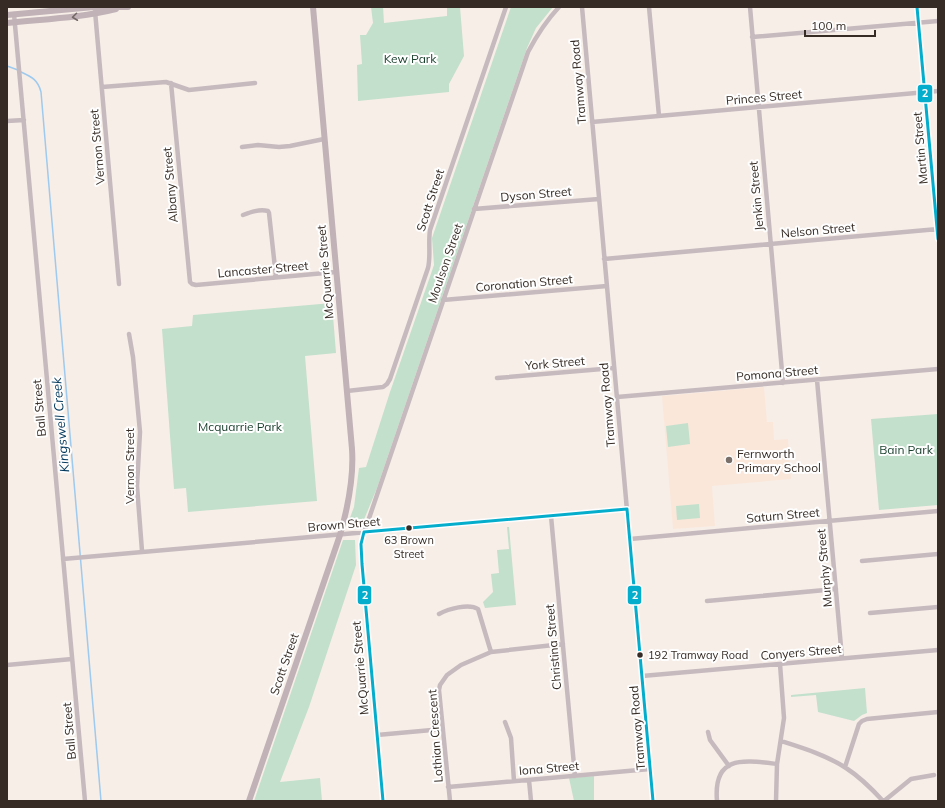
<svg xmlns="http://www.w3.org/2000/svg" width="945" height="808" viewBox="0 0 945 808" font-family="Mulish,sans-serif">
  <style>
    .built { fill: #fae7da }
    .green { fill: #c3e0cc }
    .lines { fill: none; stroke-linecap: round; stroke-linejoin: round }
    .stream { stroke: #9ecaee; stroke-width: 1.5 }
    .minor { stroke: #c7babe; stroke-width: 4.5 }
    .major { stroke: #c0b2b6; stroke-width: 6 }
    .bus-1-casing { stroke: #fefefe; stroke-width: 6 }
    .bus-1 { stroke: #05adcc; stroke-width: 3 }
    .oneway { stroke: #746866 }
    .poi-dot { fill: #7a7069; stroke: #fefefe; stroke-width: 1.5 }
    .bus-dot { fill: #362c25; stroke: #fefefe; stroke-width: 1.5 }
    .labels { text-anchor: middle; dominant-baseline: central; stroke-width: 4; stroke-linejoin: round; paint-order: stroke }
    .bus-label { font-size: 11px; fill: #362c25; stroke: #fefefe }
    .park-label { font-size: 12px; fill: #163c2a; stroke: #fefefe }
    .street-label { font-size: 12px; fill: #362c25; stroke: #fefefe }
    .poi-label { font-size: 12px; fill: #362c25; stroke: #fefefe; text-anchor: start }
    .water-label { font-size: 13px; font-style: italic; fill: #00365a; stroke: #fefefe }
    .line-badge { stroke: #fefefe; stroke-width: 1.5 }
    .badge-label { font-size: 11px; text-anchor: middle; font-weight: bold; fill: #fff }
  </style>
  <rect width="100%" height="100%" fill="#f7eee8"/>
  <path class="built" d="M764,387L767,422H773L774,440L788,439L791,479L712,486L715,526L673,529L662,396Z"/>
  <path class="green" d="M371,7H383L384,23L447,16V7H460L464,56L449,84V92L358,101L357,65L362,64L360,35H366L373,23Z
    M511,7H553L536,28L527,48L377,488L363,522L348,523L354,507L359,468L366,467L390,392L434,265L432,238Z
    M332,303L336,353L305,356L317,501L188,512L186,488L174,489L162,329L192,326L193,315Z
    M938,414V505L879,510L871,419Z
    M688,423L690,444L668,447L666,426Z
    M699,504L700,518L677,520L676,506Z
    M507,527H509L516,605L485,608L483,602L493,592L491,574L499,573L497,550L509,549Z
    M343,540H355L356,565L309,707L280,782L320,778L322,801H254Z
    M865,688L867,713L862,715L854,721L818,712L816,695L791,697V695Z
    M594,776V801H574L569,778Z"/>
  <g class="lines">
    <path class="stream" d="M7,66L18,70
      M21,72C32,77 38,80 41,92L101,801"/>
    <path class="minor" d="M582,7L653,801
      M649,7L659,116
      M750,7L783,383
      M917,7L938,239
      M95,11L119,284
      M14,14L85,801
      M752,37L938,21
      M171,83L190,282L192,284L196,285L336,272
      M102,87L166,82L189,90L255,83
      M7,121L24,120
      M592,122L938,91
      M242,147L258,145L279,147L290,146L324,139
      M474,209L599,199
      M243,215C251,212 259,209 268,211L269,213L276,277
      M604,259L938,229
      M443,300L607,286
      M129,334L133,357L140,432L137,486L142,551
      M497,378L614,368
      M817,380L842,658
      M347,391L383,387L387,384L390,379L428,268C431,256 428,243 430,230L506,7
      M617,397L938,369
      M551,516L575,776
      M630,539L938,511
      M63,559L627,509
      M862,561L938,554
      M707,601L836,589
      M870,613L938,607
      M439,614C448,609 469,603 478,609L491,652
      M7,665L72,659
      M642,676L938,650
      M505,722L511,738L514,781
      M708,732L710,740L729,766
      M377,735L443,729
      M781,741C803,748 826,755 846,768C860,777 872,789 883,801
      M845,767L859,724L862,721L867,719L938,712
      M529,780L531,801
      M448,787L650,769
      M383,801L362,564L361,544L363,536L528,52C537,35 546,21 559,7
      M450,801L439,690L440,685L447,675L461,665L491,652L563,644
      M717,801C713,755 743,760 777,764
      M776,801L777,764L784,718L780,664
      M884,801L911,779L934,775"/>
    <path class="major" d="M7,15L94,7H128
      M7,23C44,19 80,18 116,9
      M249,801L340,535C348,507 354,478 352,449L313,7"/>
    <defs>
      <path id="bus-1" d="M917,7L938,239
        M383,801L362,564L361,544L364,532L627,509L653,801"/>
    </defs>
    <use href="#bus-1" class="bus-1-casing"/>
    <use href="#bus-1" class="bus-1"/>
  </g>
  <defs><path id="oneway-chevron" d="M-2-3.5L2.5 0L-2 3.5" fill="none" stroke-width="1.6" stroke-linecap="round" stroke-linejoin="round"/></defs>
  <use class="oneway" href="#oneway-chevron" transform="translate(75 17) rotate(173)"/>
  <circle class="poi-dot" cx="729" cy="460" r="4"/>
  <g class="bus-dot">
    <circle cx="409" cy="528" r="3.5"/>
    <circle cx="640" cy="655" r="3.5"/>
  </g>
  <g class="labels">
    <g class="bus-label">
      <text x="409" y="540">63 Brown<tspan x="409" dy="14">Street</tspan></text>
      <text x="648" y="655" text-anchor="start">192 Tramway Road</text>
    </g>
    <g class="park-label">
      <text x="410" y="58">Kew Park</text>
      <text x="240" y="426">Mcquarrie Park</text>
      <text x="906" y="449">Bain Park</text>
    </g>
    <g class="street-label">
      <text transform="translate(578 82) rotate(-95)">Tramway Road</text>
      <text transform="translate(764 97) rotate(-5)">Princes Street</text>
      <text transform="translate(97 147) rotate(-95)">Vernon Street</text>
      <text transform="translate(920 148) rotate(-95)">Martin Street</text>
      <text transform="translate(170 185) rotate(-95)">Albany Street</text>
      <text transform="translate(536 194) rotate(-5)">Dyson Street</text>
      <text transform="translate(756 196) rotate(-95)">Jenkin Street</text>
      <text transform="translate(430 200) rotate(-72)">Scott Street</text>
      <text transform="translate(818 230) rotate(-5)">Nelson Street</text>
      <text transform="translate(445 263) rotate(-71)">Moulson Street</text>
      <text transform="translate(263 269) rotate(-5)">Lancaster Street</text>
      <text transform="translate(325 272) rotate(-95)">McQuarrie Street</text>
      <text transform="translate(524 283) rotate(-5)">Coronation Street</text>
      <text transform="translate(555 363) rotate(-5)">York Street</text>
      <text transform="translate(777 373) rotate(-5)">Pomona Street</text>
      <text transform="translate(607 405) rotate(-95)">Tramway Road</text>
      <text transform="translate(39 408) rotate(-95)">Ball Street</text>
      <text transform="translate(129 466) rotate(-90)">Vernon Street</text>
      <text transform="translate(783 515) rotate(-5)">Saturn Street</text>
      <text transform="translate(344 524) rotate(-5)">Brown Street</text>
      <text transform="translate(824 568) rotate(-95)">Murphy Street</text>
      <text transform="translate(553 647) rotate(-95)">Christina Street</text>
      <text transform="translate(801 652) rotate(-5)">Conyers Street</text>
      <text transform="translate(284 664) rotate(-71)">Scott Street</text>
      <text transform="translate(360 668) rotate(-95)">McQuarrie Street</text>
      <text transform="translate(637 728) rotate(-95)">Tramway Road</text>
      <text transform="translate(69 731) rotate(-95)">Ball Street</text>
      <text transform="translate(435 736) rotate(-94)">Lothian Crescent</text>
      <text transform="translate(549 768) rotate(-5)">Iona Street</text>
    </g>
    <g class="poi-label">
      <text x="737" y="453">Fernworth<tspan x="737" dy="14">Primary School</tspan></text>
    </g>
    <g class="water-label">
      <text transform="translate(60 425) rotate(-95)">Kingswell Creek</text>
    </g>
  </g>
  <g class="line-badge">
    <rect x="917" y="84" width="16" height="19" rx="4" fill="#05adcc"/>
    <rect x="357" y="585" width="15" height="20" rx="4" fill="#05adcc"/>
    <rect x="627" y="585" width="15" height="20" rx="4" fill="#05adcc"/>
  </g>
  <g class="badge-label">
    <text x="925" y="97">2</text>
    <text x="365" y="599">2</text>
    <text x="635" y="599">2</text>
  </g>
  <rect width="945" height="808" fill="none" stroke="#362c25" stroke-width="16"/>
  <path d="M805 30v6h70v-6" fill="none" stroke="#362c25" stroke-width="2"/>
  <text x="811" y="30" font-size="12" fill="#362c25" stroke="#fefefe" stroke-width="3" paint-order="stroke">100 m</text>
</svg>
